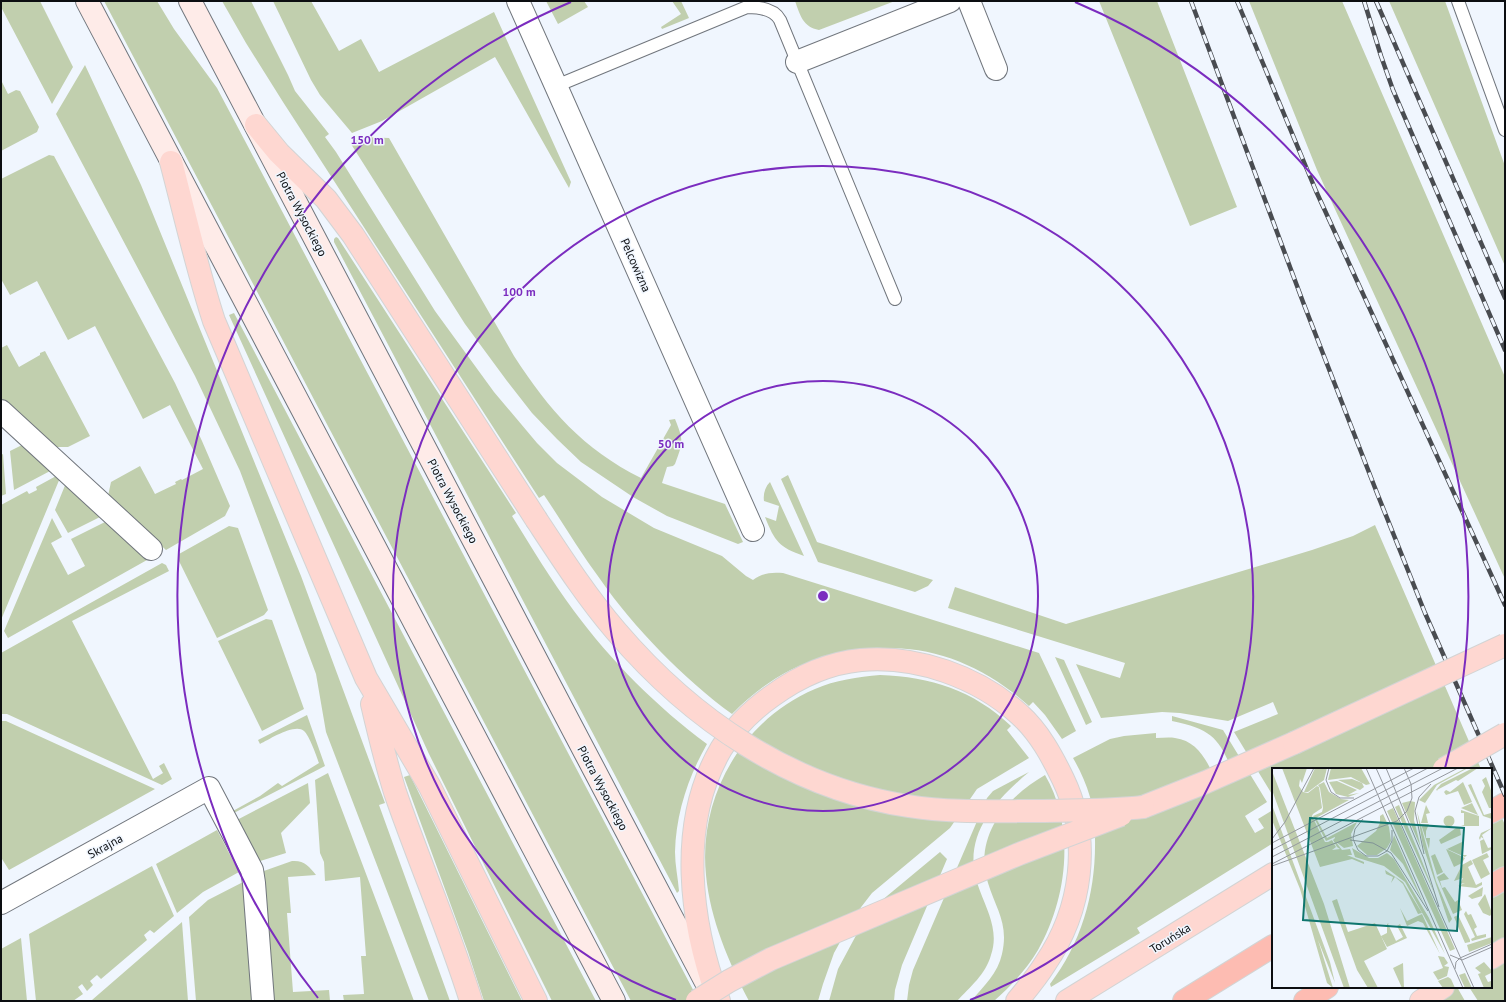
<svg xmlns="http://www.w3.org/2000/svg" width="1506" height="1002" viewBox="0 0 1506 1002" font-family="'PT Sans',sans-serif">
  <style>
    .green { fill: #c1cfae }
    .lines { fill: none; stroke-linecap: round; stroke-linejoin: round }
    .lane-casing { stroke: #71767d; stroke-width: 14 }
    .street-casing { stroke: #71767d; stroke-width: 24 }
    .secondary-casing { stroke: #71767d; stroke-width: 24 }
    .primary-casing { stroke: #d3d4d4; stroke-width: 24 }
    .highway-casing { stroke: #d3d4d4; stroke-width: 24 }
    .lane { stroke: #fff; stroke-width: 12 }
    .street { stroke: #fff; stroke-width: 22 }
    .secondary { stroke: #feebe8; stroke-width: 22 }
    .primary { stroke: #fed7d1; stroke-width: 22 }
    .highway { stroke: #fdbcb2; stroke-width: 22 }
    .rail-casing { stroke: #494c51; stroke-width: 4.5 }
    .rail { stroke: #f0f6fe; stroke-width: 3; stroke-dasharray: 9; stroke-linecap: butt }
    .primary-bridge-casing { stroke: #d3d4d4; stroke-width: 24; stroke-linecap: butt }
    .primary-bridge { stroke: #fed7d1; stroke-width: 22 }
    .ring { fill: none; stroke: #7b2cbf; stroke-width: 2 }
    .labels { text-anchor: middle; dominant-baseline: central; stroke-width: 3; stroke-linejoin: round; paint-order: stroke }
    .street-label { font-size: 12px; fill: #0c0e11; stroke: #f0f6fe }
    .inset-road { fill: none; stroke: #95999f; stroke-width: 1 }
    .view { fill: #0f766e; fill-opacity: 0.15; stroke: #0f766e; stroke-width: 2 }
    .inset-edge { fill: none; stroke: #0c0e11; stroke-width: 2 }
    .centre { fill: #7b2cbf; stroke: #f0f6fe; stroke-width: 2 }
    .ring-label { font-size: 12px; text-anchor: middle; font-weight: bold; fill: #7b2cbf; stroke: #f0f6fe; stroke-width: 3; stroke-linejoin: round; paint-order: stroke }
  </style>
  <rect width="100%" height="100%" fill="#f0f6fe"/>
  <path class="green" d="M1,1H40L73,67L52,104L1,7Z
    M104,1H157L174,29L217,88L699,1001H631Z
    M222,1H251L288,75L295,91L329,134L325,137L336,152L435,311L494,392L537,443L557,463L602,497L654,528L722,556L746,576L753,580C763,573 771,572 783,573L1039,653L1076,731L1062,739L1045,715L1033,702L1029,706C988,669 934,644 879,649C870,649 861,651 852,653C842,654 831,655 822,658C787,667 757,689 732,714C685,680 633,627 600,579C580,552 563,523 544,495L539,498L283,102L246,43Z
    M273,1H311L339,51L361,39L379,72L494,12L571,182L569,188L495,57L382,121L352,133L320,95L311,80Z
    M546,1H584L588,7L558,24Z
    M672,1H681L689,18L662,29L661,27L681,14Z
    M795,1H895L819,30C803,27 800,15 795,1Z
    M1099,1H1157L1237,207L1190,226Z
    M1249,1H1342L1505,377V579L1317,170Z
    M1389,1H1445L1505,166V266Z
    M85,65L141,185L301,576L385,803L379,805L450,1001H429L326,732L316,674L240,471L195,376L56,114Z
    M1,80L8,94L16,90L20,91L39,127L37,132L1,151Z
    M362,137L389,138L514,356C549,410 583,449 641,478L671,425L669,420L675,419C684,441 683,442 675,464L673,466L667,467L662,483L725,504L743,542L738,544L667,516L633,497L581,462L557,439L532,413L507,381L465,324L351,144Z
    M49,155L54,156L175,383L202,441L230,506L225,516L166,550L108,496L111,482L140,466L155,494L176,484L175,482L181,479L182,480L203,469L170,405L143,419L95,326L68,340L37,281L10,295L1,279V179Z
    M336,237L338,238L516,513L512,516C532,548 551,580 574,611C611,661 657,707 707,744C688,777 676,814 675,852C675,865 678,878 679,891L677,893L334,242V239Z
    M234,313L596,1001H552L429,754L229,315Z
    M7,345L19,367L40,355V353L45,351L90,436L68,447H54L1,398V348Z
    M24,444L52,470L14,490L10,451Z
    M3,454L6,494L1,496V455Z
    M58,475L60,478L1,620V505L27,491L29,494L37,490L36,487Z
    M788,475L817,542L933,580L928,586L915,592L818,562L781,479Z
    M770,482L804,556C779,547 775,542 765,517L776,521L779,506L764,501C763,494 765,487 770,482Z
    M66,483L102,516L68,533L55,510Z
    M52,518L62,537L51,543L68,575L85,566L71,539L107,521L145,556L147,560L8,638L4,631Z
    M1375,525L1481,769H1273V796L1234,732L1278,714L1273,702L1228,721L1180,713L1162,712L1101,718L1076,664L1120,678L1125,663L948,608L955,587L1066,624L1312,550L1353,536Z
    M229,526L238,528L268,610L264,615L217,638L178,559L179,554Z
    M162,563L166,565L169,571L72,621L153,779L163,773L159,766L164,763L172,779L162,785L7,714H1V653Z
    M266,619L272,620L304,709L262,731L218,641Z
    M1055,657L1064,660L1092,722L1086,725Z
    M880,675C931,677 973,690 1011,726L1007,730L1029,758L977,789L950,828L872,893L855,915L834,953L823,984L818,1001H749C729,963 710,919 706,875C698,797 742,720 815,689C835,680 858,677 880,675Z
    M307,715L325,766L232,814L231,812L260,796L278,783L282,786L319,763C317,757 309,735 304,731C295,723 270,739 260,744L258,740Z
    M1172,716L1223,730L1267,802L1245,816L1255,833L1264,828L1258,819L1273,810V843L1137,928L1140,933L1051,987L1050,984C1082,942 1096,892 1095,839C1094,825 1094,811 1090,797C1086,783 1080,770 1073,758L1110,739L1124,736L1156,733V738C1162,738 1169,737 1175,738C1200,741 1209,766 1219,786L1236,779C1220,741 1216,730 1172,721Z
    M1,721H6L155,789L9,870L2,859L1,820L2,819L1,802Z
    M1029,772C992,803 959,840 980,891C988,912 999,932 991,955C986,974 970,987 957,1001H907L909,985L913,970L987,798L993,791Z
    M328,773L414,1001H344L343,995L364,994L361,956H366L360,877L325,881L324,862L320,853L315,780Z
    M410,775L522,1001H484L468,952L404,777Z
    M1045,775C1076,828 1067,899 1038,950C1026,970 1011,986 994,1001H971C984,986 998,973 1002,954C1009,924 996,909 988,883C973,836 1007,797 1045,775Z
    M308,783L310,803L281,833L286,853L257,862L235,821Z
    M1491,793L1505,825V1001H1478L1469,987H1491Z
    M217,830L239,872L203,892L177,913L156,864Z
    M940,852L947,859L902,965L895,990L894,1001H829L838,969L860,928L881,901Z
    M292,861C304,860 309,866 316,875L288,877L291,913H287L293,992L329,990L330,1001H271L261,872Z
    M152,866L174,916L154,933L150,930L144,935L147,940L101,979L97,975L90,981L93,985L87,991L82,984L78,987L83,994L73,1001H36L29,934Z
    M247,880L255,1001H196L189,917L208,900Z
    M182,922L188,1001H92V1000Z
    M21,938L27,1001H1V949Z
    M1436,987H1457L1465,1001H1445Z"/>
  <g class="lines">
    <defs>
      <path id="lane" d="M1458,1L1505,130
        M556,86L747,7C759,7 774,9 780,20L895,299"/>
      <path id="street" d="M518,1L556,86L753,530
        M969,1L996,69
        M797,62L950,1
        M1,411L151,549
        M1,903L209,788L252,870L254,883L263,1001"/>
      <path id="secondary" d="M87,1L614,1001
        M190,1L640,857L709,988"/>
      <path id="primary" d="M256,125L279,153L326,199L353,235L536,519
        M171,162C185,215 197,269 214,321L366,678L430,787L536,1001
        M372,704C379,734 386,763 395,792C419,862 449,930 471,1001
        M1143,807L1206,782L1294,743
        M1491,958L1505,949
        M719,1001C690,923 677,824 721,749C734,728 752,710 772,696C798,677 829,663 861,660C917,655 978,677 1019,714C1039,732 1052,756 1063,779C1092,839 1082,910 1045,964C1037,977 1027,989 1017,1001
        M1067,1001L1273,874
        M1421,1001L1443,987"/>
      <path id="highway" d="M1491,812L1505,804
        M1491,886L1505,878
        M1184,1001L1273,946
        M1305,1001L1327,987"/>
    </defs>
    <use href="#lane" class="lane-casing"/>
    <use href="#street" class="street-casing"/>
    <use href="#secondary" class="secondary-casing"/>
    <use href="#primary" class="primary-casing"/>
    <use href="#highway" class="highway-casing"/>
    <use href="#lane" class="lane"/>
    <use href="#street" class="street"/>
    <use href="#secondary" class="secondary"/>
    <use href="#primary" class="primary"/>
    <use href="#highway" class="highway"/>
    <defs>
      <path id="rail" d="M1191,1L1303,302L1377,493L1425,613L1505,795
        M1237,1L1316,191L1505,605
        M1364,1L1381,56L1393,90L1505,350
        M1376,1L1505,298"/>
    </defs>
    <use href="#rail" class="rail-casing"/>
    <use href="#rail" class="rail"/>
    <defs>
      <path id="primary-bridge" d="M536,519C561,557 586,596 616,631C691,719 791,788 908,806C951,813 994,811 1038,811C1073,810 1108,811 1143,807
        M1294,743L1505,645
        M1444,769L1505,734
        M697,1001L729,981L771,959L1019,854L1121,815"/>
    </defs>
    <use href="#primary-bridge" class="primary-bridge-casing"/>
    <use href="#primary-bridge" class="primary-bridge"/>
  </g>
  <g class="ring">
    <circle cx="823" cy="596" r="215"/>
    <path d="M676 1000A430 430 0 1 1 970 1000"/>
    <path d="M318 998A645 645 0 0 1 571 2M1075 2A645 645 0 0 1 1445 768"/>
  </g>
  <g class="labels">
    <g class="street-label">
      <text transform="translate(302 214) rotate(62)">Piotra Wysockiego</text>
      <text transform="translate(636 265) rotate(66)">Pelcowizna</text>
      <text transform="translate(453 501) rotate(62)">Piotra Wysockiego</text>
      <text transform="translate(603 788) rotate(62)">Piotra Wysockiego</text>
      <text transform="translate(105 846) rotate(-29)">Skrajna</text>
      <text transform="translate(1170 938) rotate(-32)">Toruńska</text>
    </g>
  </g>
  <g transform="translate(1272 768)">
    <rect width="220" height="220" fill="#f0f6fe"/>
    <path d="M10,0H35L30,15L28,11L27,18L31,24L36,25L45,18L47,19L50,40L41,46L40,48L53,74H56L60,72L64,79L60,82L68,81L65,79L61,72L63,70V69L54,73L41,48L50,44L51,40L48,20L46,17L52,14L57,24L69,31L77,32L44,50L55,70L85,54L79,66L81,78L72,80L64,74L70,82L78,81L80,87H75L92,94V96L80,91L48,99ZM43,0H55L52,12L36,24H32ZM59,0H89L98,16L94,17L79,9L56,12ZM194,0H196L165,17L153,35L147,32L162,17ZM201,0H206L186,13L184,12L165,22L166,23L164,22L169,16ZM0,3L52,136L78,220H72L0,22ZM214,9L220,25V40H217L210,24L213,18L210,12ZM80,11L90,15L92,19L88,22L66,12ZM65,13L85,22L76,27L87,25L76,29L64,26L57,14ZM191,14L200,34L195,36L192,37L186,23L174,27L172,24L174,22L178,24ZM199,16L212,47L219,45L220,51L211,48L196,17ZM138,33L143,34L142,52L149,80L130,35ZM200,35L206,47L189,40ZM0,37L58,194L63,215L46,172L61,220L55,215L28,121L0,52ZM127,37L146,83L164,129L123,39ZM154,37L158,45L154,46L156,55H149ZM121,40L183,181L178,183L115,43ZM189,42L207,48V58H189L192,57V45H189ZM145,43L164,113L180,151L177,155L151,78ZM111,46L117,59L119,73L115,80L105,87H95L85,78L104,63L108,55V48ZM171.5 53a5.5 5.5 0 1 1 11 0a5.5 5.5 0 1 1-11 0ZM149,56H157L154,63V70H158L157,81ZM184,60H188L189,67L169,76L167,72ZM220,60L210,67L216,80L220,79V81L210,86L208,73L212,71L209,69L208,72L207,70L209,65ZM122,67L152,136L131,96L118,82ZM190,74V87H195L193,89L175,81ZM80,80L97,90H106L115,85L122,91L157,150L173,186L133,114L112,98L83,89ZM174,81L193,90L190,95L172,104L182,99ZM215,85L217,89L211,92L218,106L209,111L200,92ZM163,86L171,104L165,107L159,88ZM199,92L201,96L196,99L204,117L210,114V117L204,120L186,118L193,115L188,116L191,110L182,113L190,97ZM113,102L131,114L150,145L146,146L131,116L123,109L119,115L121,109L114,106ZM172,105L177,111L168,113L170,120L173,119L183,134L186,132L190,142L181,146L165,109ZM211,119L210,128L200,131L196,128ZM213,126L220,145L218,148L211,145L206,136ZM65,131L76,164L103,155L115,181L92,193L106,220H96L85,202L60,133ZM128,140L135,153L150,146L168,186L151,155L146,153L135,158ZM194,143L196,147L199,146L205,159L202,161L205,168L214,166V169L200,173L199,171L203,169L192,146ZM186,147L198,172V174L193,175L182,149ZM117,155L116,156L124,173L131,169L125,158L128,156L135,170L115,179L109,168L115,165V156ZM220,169V175L197,184L195,177ZM166,188L172,189L176,195L172,198L177,199L175,208L166,212L161,204L171,200ZM212,194L220,203V208L219,205L213,208L216,214L219,213L220,220H212L206,206L209,205L203,200ZM131,195L132,220H130L121,200ZM193,205L200,220H193L187,207ZM176,209L179,211L183,220H171L166,213Z" fill="#c1cfae"/>
    <path class="inset-road" d="M57,0L54,12L59,24L68,30H82M94,0L191,220M104,0L202,220M114,0L152,91L167,139M91,51L83,61L81,71L86,82L94,88H106L115,83L120,73V62M0,71L13,54L42,0M78,72L101,75L119,85L156,143M0,75L142,0M0,82L156,0M152,86L143,43L147,29L159,16M0,89L171,0M0,96L186,0M0,98L125,53L135,43L140,30L139,16L132,0M178,187L190,192L220,179M183,201L184,194L188,190L220,176"/>
    <path class="view" d="M38,50L192,60L185,163L31,152Z"/>
    <rect width="220" height="220" class="inset-edge"/>
  </g>
  <circle cx="823" cy="596" r="6" class="centre"/>
  <g class="ring-label">
    <text x="367" y="144">150 m</text>
    <text x="519" y="296">100 m</text>
    <text x="671" y="448">50 m</text>
  </g>
  <rect width="1506" height="1002" fill="none" stroke="#0c0e11" stroke-width="4"/>
</svg>
